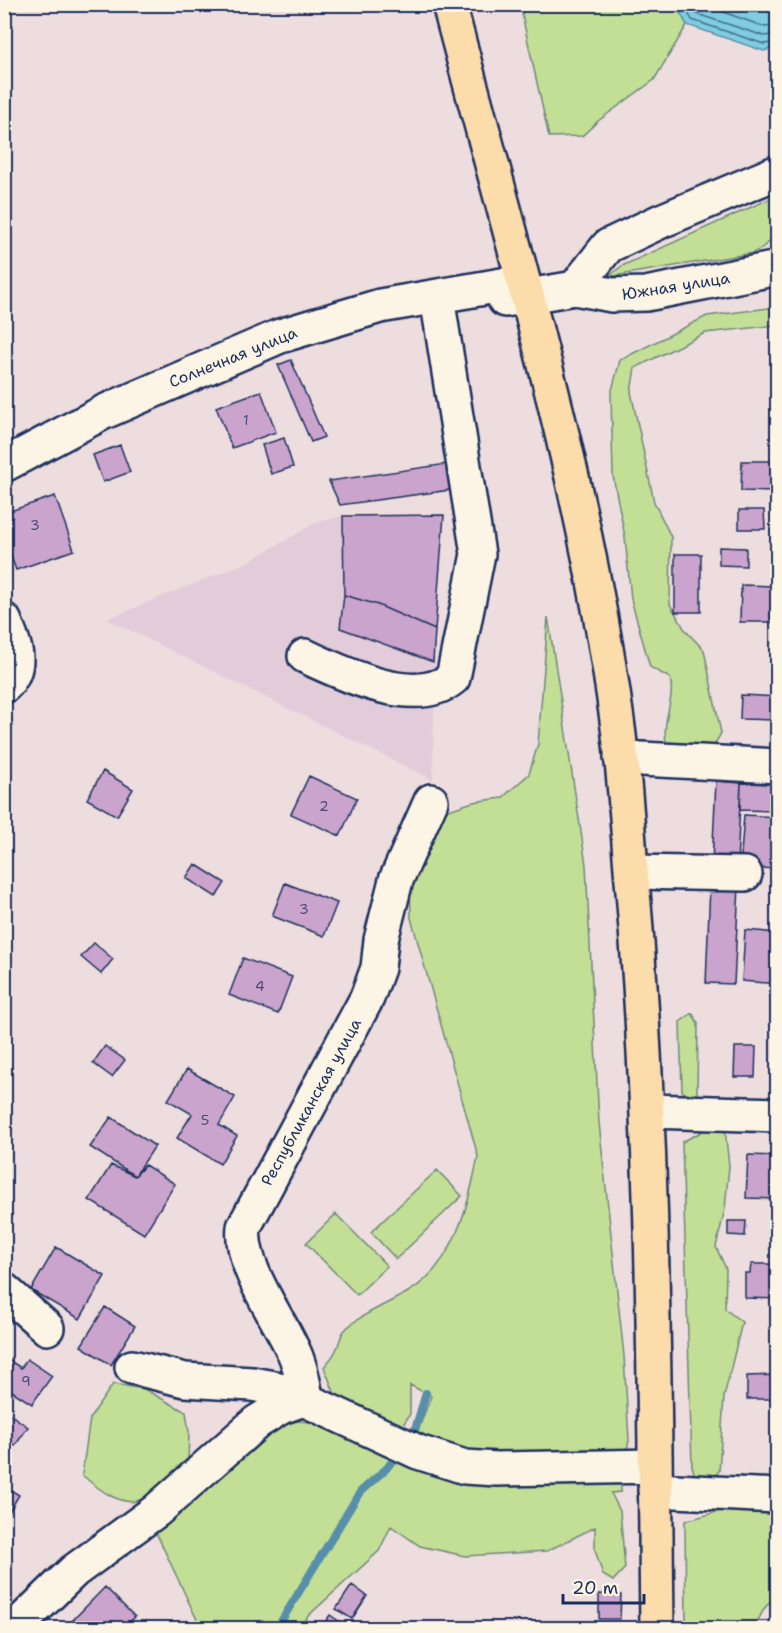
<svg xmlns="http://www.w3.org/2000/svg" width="782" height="1633" viewBox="0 0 782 1633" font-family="'Shantell Sans',sans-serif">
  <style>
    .built { fill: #e2ccd9 }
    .green { fill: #c3df96; stroke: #6f877a; stroke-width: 1.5 }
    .water { fill: #7fcdde; stroke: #578eab; stroke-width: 1.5 }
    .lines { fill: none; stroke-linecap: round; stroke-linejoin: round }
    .shore { stroke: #436e91; stroke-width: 1.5 }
    .stream { stroke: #578eab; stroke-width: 8 }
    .building { fill: #caa4cc; stroke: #1b2f5e; stroke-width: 1.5 }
    .minor-casing { stroke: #1b2f5e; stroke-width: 38 }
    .major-casing { stroke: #1b2f5e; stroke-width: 38 }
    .minor { stroke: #fcf5e5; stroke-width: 33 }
    .major { stroke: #fddcac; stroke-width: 33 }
    .labels { text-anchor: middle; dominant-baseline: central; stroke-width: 4.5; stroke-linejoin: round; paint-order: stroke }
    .number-label { font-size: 14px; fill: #474c7a }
    .street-label { font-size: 16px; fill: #1b2f5e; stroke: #fcf5e5 }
  </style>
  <rect width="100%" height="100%" fill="#edddde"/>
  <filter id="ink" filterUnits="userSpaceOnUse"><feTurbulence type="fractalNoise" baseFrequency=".0167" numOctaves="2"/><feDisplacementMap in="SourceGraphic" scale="12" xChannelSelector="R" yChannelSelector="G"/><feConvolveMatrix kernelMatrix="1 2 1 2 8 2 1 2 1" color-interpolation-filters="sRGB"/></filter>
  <g filter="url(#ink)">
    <path class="built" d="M343,516L344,595L378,605L435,630L433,780L107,619L250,561L315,523Z"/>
    <path class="green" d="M524,5H676L687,25L654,80L598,121L582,136L549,137L522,15Z
      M778,195C778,223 782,239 753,253L608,277L622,266Z
      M777,307V325L705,333L635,368L631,392L654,502L671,537L670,604L685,630L704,650L721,733L709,754L667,746C660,722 676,700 670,678L650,667L631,599L625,537L613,476L611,394L620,360L707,316Z
      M548,617L586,865L599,1123L624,1356L629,1441L627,1449L621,1453H470L415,1439L431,1396L410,1385V1414L399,1431L338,1402L324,1367C328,1362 333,1357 335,1352C339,1346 340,1336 344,1331C357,1316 391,1302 408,1292C454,1266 469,1204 478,1156L411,918L410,880L436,814L473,802L502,798L529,774L538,744Z
      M692,1013L698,1023L697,1094L691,1097L682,1091L680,1022Z
      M725,1129L729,1166L725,1209L716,1247L726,1269L725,1309L742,1322L724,1397L719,1471L712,1480L696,1479L692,1466L682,1142L703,1131Z
      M437,1170L462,1196L396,1259L371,1232Z
      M336,1214L387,1266L357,1295L306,1243Z
      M113,1384L144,1389L186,1412L189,1432L188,1462C145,1504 133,1519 82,1475L90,1418Z
      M299,1421L330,1424L621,1484V1492L611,1493L620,1511L625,1568L613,1581L603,1575L595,1550V1527L547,1551L465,1556L420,1546L391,1526L379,1551L308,1616L300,1628H201L153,1526C192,1492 249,1428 299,1421Z
      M724,1510L772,1514L777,1520V1593L764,1609L754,1628H686L685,1521Z"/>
    <path class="water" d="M676,5H777V47L764,51L687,25Z"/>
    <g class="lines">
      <path class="shore" d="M683,4L692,20L764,44L778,42
        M691,4L697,14L764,36L778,34
        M701,4L765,27L778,25"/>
      <path class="stream" d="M408,1440L414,1433L426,1393
        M277,1628L360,1492L387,1468L400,1450"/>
    </g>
    <path class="building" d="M291,360L324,437L311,442L278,365Z
      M261,391L276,432L232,448L216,407Z
      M284,438L293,467L271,474L262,445Z
      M120,445L130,472L103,482L93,455Z
      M742,461H778V492L741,491Z
      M447,464L450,490L340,505L329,481Z
      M55,496L74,550L16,570L4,537V513Z
      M739,510H764L765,529H739Z
      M444,515L435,630L378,605L344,595L343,516Z
      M719,547L746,548V566L719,565Z
      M675,554H701V612H675Z
      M741,585L778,586V622H740Z
      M344,595L378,605L435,630L433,662L340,628Z
      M741,695L778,697V720L740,719Z
      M103,771L133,789L117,816L87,799Z
      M309,776L357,798L340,836L291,814Z
      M716,781L741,783L737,864L712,863Z
      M741,783L778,784V811L740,810Z
      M744,815L778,817L777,869L740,867Z
      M195,864L225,883L216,897L186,878Z
      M285,883L337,903L324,936L272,916Z
      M710,885L739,886L734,984L706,983Z
      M745,930L778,933V984L742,981Z
      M94,943L113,959L101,974L81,957Z
      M243,958L292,977L278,1014L229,995Z
      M105,1046L125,1060L112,1077L93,1063Z
      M735,1047H756L755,1077H734Z
      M187,1069L235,1097L219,1125L237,1136L220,1164L177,1138L192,1114L168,1100Z
      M111,1117L155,1146L135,1176L90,1147Z
      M748,1155L778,1156V1199L746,1198Z
      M111,1165L135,1176L145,1165L175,1184L144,1234L89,1200Z
      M728,1221H746L745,1236L728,1235Z
      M56,1247L105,1276L80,1319L31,1290Z
      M751,1264H778V1299L745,1298V1273H750Z
      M105,1307L135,1326L111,1365L81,1346Z
      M4,1357L21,1368L27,1359L52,1376L32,1404L4,1386Z
      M778,1375V1399H747V1376Z
      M7,1412L28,1427L15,1446L4,1439Z
      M4,1486L19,1495L4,1520Z
      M352,1585L367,1596L352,1619L336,1609Z
      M105,1587L135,1617L123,1628H78L71,1622Z
      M599,1594L621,1595L620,1619H599Z
      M330,1615L349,1628H321Z"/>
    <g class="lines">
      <defs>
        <path id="minor" d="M575,288L608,246L661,221L778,172
          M505,300L575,288L612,295L646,294L778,268
          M4,465L104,412L280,336L380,306L502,285
          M4,620C14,642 25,666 4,686
          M305,656C343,674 416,709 453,678L478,554L437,297
          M621,758L778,766
          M632,872L745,874
          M649,1111L778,1115
          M4,1290L47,1328
          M132,1367L185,1380L252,1384L284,1390L418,1452L465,1467L497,1469L654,1466
          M306,1398C304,1384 301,1370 296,1357C281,1320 239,1267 244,1227L367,998L378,968L381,940L396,880L431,801
          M655,1490L778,1496
          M15,1628L74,1571L156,1511L257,1422L281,1407L306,1398"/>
        <path id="major" d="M449,4C511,241 584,478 617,720C624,769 627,819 631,869C654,1122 654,1374 657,1628"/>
      </defs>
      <use href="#minor" class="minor-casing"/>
      <use href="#major" class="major-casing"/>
      <use href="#minor" class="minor"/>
      <use href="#major" class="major"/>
    </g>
  </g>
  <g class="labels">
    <g class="number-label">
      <text x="246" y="420">1</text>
      <text x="35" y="525">3</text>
      <text x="324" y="806">2</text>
      <text x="304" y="909">3</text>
      <text x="260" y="986">4</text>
      <text x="205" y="1120">5</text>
      <text x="26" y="1381">9</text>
    </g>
    <g class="street-label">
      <text transform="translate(676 286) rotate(-9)">Южная улица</text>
      <text transform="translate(233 357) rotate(-22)">Солнечная улица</text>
      <text transform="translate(311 1102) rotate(-61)">Республиканская улица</text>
    </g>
  </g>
  <rect width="782" height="1633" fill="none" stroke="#fcf5e5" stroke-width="24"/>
  <rect x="12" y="12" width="758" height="1609" fill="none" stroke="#1b2f5e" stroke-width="2" filter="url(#ink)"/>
  <path d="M563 1594v9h81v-9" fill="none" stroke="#1b2f5e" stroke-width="3"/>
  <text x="572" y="1594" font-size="18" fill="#1b2f5e" stroke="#fcf5e5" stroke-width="4.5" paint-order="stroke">20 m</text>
</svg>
